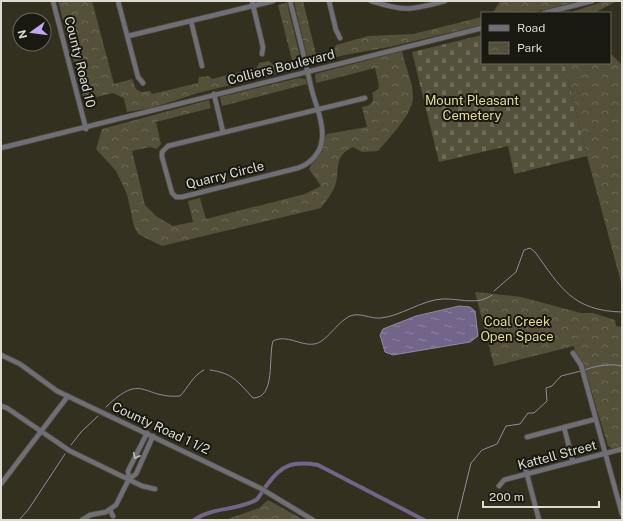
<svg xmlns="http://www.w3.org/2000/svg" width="623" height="521" viewBox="0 0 623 521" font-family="'Public Sans',sans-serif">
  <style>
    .cemetery { fill: url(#cemetery-stones) }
    .park { fill: url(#park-crowns) }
    .water { fill: url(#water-ripples); stroke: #93899f }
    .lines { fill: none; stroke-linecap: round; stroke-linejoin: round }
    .stream { stroke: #93899f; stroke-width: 1 }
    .canal { stroke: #736589; stroke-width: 4 }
    .minor-casing { stroke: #4e4c3c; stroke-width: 6 }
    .minor { stroke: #706e76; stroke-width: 4.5 }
    .oneway { stroke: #bdbbb6 }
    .labels { text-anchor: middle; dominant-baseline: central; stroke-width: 4; stroke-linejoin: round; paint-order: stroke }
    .street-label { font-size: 13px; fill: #dedcd2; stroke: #191811 }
    .park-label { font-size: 13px; fill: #e4d995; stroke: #191811 }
  </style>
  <defs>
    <pattern id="cemetery-stones" width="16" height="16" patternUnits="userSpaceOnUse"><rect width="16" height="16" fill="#54503a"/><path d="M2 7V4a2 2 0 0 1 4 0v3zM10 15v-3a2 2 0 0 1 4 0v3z" fill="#6c6956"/></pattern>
    <pattern id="park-crowns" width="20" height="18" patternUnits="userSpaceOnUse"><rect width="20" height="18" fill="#54503a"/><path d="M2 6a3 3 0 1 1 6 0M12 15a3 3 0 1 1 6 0" fill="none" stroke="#6c6956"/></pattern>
    <pattern id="water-ripples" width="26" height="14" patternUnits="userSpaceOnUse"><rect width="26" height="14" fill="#736589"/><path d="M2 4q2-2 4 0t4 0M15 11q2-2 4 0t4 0" fill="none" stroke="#8d829e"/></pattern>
  </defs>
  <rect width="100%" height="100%" fill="#333020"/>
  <path class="cemetery" d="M482,35V63H564L587,156L514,174L508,146L439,162L412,52Z"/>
  <path class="park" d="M58,1H92L114,84L132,79L136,89L141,92L150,91L152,94L198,83L199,77L209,76L212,79L257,68L259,63L269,61L273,65L292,60L278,5L287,3L302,65L300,68L198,93L152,108L127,112L124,99H125L113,93L84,100Z
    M294,1H303L316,54L334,50L336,45L368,36L413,34L482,17V25L389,47L345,55L312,63L308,61Z
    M500,1H580L531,13H493Z
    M604,1H617L598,11L597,13H569Z
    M402,51C405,66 413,82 413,97C414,112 388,140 378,151L362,152L353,147C332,157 341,169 335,186C332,194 326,201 321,208L162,246L138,234L134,226L127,194L116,171L96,149L102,129L209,100L211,108L156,122L161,144L157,149L150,147L132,151L145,205L156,216L173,226L193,222L188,201L200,198L206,219L305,194L321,186L309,169L327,134L367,127L362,107C371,106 375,102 372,93L378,89L379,86L375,68L316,83L315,74Z
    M610,53L622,65V286L587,156L564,63H610Z
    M299,78L306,79L307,84L222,106L220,97Z
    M475,292L521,297L581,313H593L615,320L616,326L622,327V446L613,449L608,446L583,363L578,365L574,346L494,366Z
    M268,500L304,520H225L259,508Z"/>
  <path class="water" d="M459,306L470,307L475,311L478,336L470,342L393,355L385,352L380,335L383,329L416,316Z"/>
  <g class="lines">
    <path class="stream" d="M494,291L516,272L524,250L530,248L535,252C561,288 573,311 622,312
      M210,370C233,373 238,382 253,398C276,398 268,357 273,341C287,334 300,346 314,344C326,343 337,322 350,316C360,312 370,319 380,318C399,317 422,300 442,299C458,298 478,306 492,295
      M584,370C595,366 611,363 622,366
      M106,407C143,371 142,399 180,396C188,388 193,375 204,370
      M71,445L81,432L98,416
      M19,520L28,510L65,454
      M457,520L471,463L482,450L497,444L506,426L520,424L528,413H534L547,401L546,388L552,386L561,376L581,371"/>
    <path class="canal" d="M194,520C212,507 240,510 256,500C260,497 263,489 267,485C282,464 293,461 318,465L424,520"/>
    <defs>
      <path id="minor" d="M53,1L86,129
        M118,1L138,77L143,83
        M252,1L263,47L262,54
        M290,1C298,31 305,61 312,91C316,105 324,124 322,139C321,153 310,164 298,168L182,197H176L172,193L162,157V152L168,146L365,98
        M329,1L336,30L340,38
        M371,1C406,12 411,10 445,1
        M544,13L592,1
        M191,21L202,66
        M128,36L273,1
        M214,94L223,132
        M1,148C161,109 322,68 482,28
        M573,353L581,365L622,514
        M1,355L20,364L57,391L260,488L313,520
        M1,406L7,408L70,451L142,486L155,489
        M564,427L573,462
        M527,437L596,419
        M524,463L539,520
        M129,479L128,471L147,433
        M1,484L68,396
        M499,486L504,480L622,449
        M110,510L113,516
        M82,520L90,515L106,512L116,505L129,479L136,474L153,436"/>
    </defs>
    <use href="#minor" class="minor-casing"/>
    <use href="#minor" class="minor"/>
  </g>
  <defs><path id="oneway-chevron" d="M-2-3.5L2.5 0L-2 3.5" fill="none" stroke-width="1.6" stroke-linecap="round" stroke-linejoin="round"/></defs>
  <use class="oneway" href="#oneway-chevron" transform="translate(136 456) rotate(116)"/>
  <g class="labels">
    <g class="street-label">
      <text transform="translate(80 62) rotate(76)">County Road 10</text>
      <text transform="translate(281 67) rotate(-14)">Colliers Boulevard</text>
      <text transform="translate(225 175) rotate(-14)">Quarry Circle</text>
      <text transform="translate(161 428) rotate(25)">County Road 1 1/2</text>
      <text transform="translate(557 455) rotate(-15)">Kattell Street</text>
    </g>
    <g class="park-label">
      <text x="472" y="100">Mount Pleasant<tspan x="472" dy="15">Cemetery</tspan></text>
      <text x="517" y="321">Coal Creek<tspan x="517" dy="15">Open Space</tspan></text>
    </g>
  </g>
  <rect width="623" height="521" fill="none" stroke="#dedcd2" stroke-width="4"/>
  <rect x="481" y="12" width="130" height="52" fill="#191811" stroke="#68665e"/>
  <rect x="489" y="25" width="20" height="6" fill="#706e76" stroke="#68665e"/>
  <text x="517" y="32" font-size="12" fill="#dedcd2">Road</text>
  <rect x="489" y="42" width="20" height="12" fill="url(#park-crowns)" stroke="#68665e"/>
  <text x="517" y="52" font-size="12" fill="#dedcd2">Park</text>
  <g transform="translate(32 32) rotate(256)"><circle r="19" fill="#191811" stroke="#68665e"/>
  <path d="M0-3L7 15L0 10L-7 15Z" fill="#c4a7f1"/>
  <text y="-6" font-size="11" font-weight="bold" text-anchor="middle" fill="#dedcd2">N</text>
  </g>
  <path d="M483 501v6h116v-6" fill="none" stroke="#dedcd2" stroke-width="2"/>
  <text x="489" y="501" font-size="12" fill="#dedcd2" stroke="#191811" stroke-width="3" paint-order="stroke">200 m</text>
</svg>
